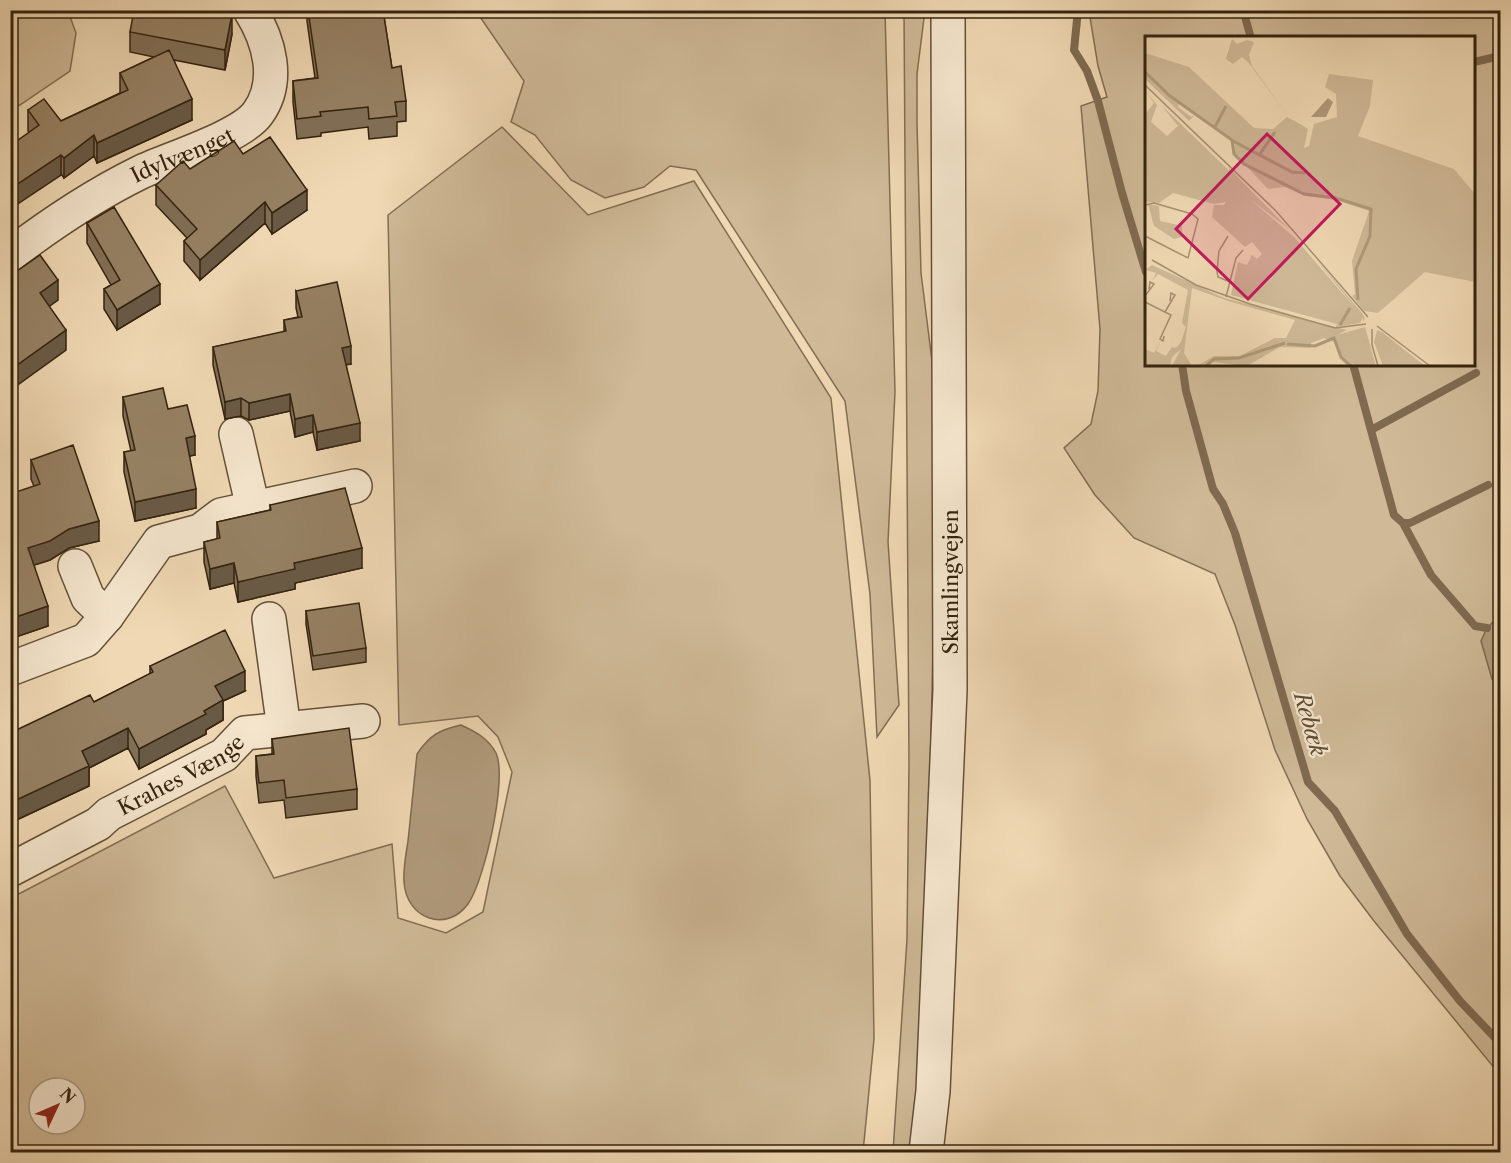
<svg xmlns="http://www.w3.org/2000/svg" width="1511" height="1163" viewBox="0 0 1511 1163" font-family="'Libre Caslon Text',serif">
  <style>
    .green { fill: #cfb997; stroke: #826e53; stroke-width: 1.5; fill-rule: evenodd }
    .water { fill: #b09a7b; stroke: #7f6a50; stroke-width: 1.5 }
    .lines { fill: none; stroke-linecap: round; stroke-linejoin: round }
    .stream { stroke: #7f6a50; stroke-width: 8 }
    .minor-casing { stroke: #645038; stroke-width: 36 }
    .minor { stroke: #f5e6ce; stroke-width: 33 }
    .wall { fill: #816f56; stroke: #35230f; stroke-width: 1.5 }
    .shaded-wall { fill: #695a46; stroke: #35230f; stroke-width: 1.5 }
    .building { fill: #968164; stroke: #35230f; stroke-width: 1.5 }
    .labels { text-anchor: middle; dominant-baseline: central; stroke-width: 4.5; stroke-linejoin: round; paint-order: stroke }
    .street-label { font-size: 21px; fill: #35230f; stroke: #f5e6ce }
    .water-label { font-size: 22px; font-style: italic; fill: #604d35; stroke: #f5e6ce }
    .inset-river { fill: none; stroke: #b09a7b; stroke-width: 3 }
    .inset-road { fill: none; stroke: #a59071; stroke-width: 1.5 }
    .view { fill: #c2185b; fill-opacity: 0.15; stroke: #c2185b; stroke-width: 3 }
    .inset-edge { fill: none; stroke: #35230f; stroke-width: 3 }
  </style>
  <rect width="100%" height="100%" fill="#efd8b3"/>
  <filter id="stains"><feTurbulence type="fractalNoise" baseFrequency=".00333" numOctaves="4"/><feColorMatrix values="0 0 0 0 .2 0 0 0 0 .09 0 0 0 0 .02 0 0 0 .5 -.17"/></filter>
  <radialGradient id="worn" r=".72"><stop offset=".6" stop-color="#630" stop-opacity="0"/><stop offset="1" stop-color="#630" stop-opacity=".3"/></radialGradient>
  <path class="green" d="M11,10L68,11L76,33L70,71L11,111Z
    M925,10L917,74V124L921,273L933,369V648L924,1038L910,1152H893L907,939L909,762L904,11Z
    M476,11H885L895,392L888,542L899,705L877,737L870,594L845,401L696,170L670,166L644,187L605,198L571,180L535,135L511,122L524,81Z
    M1089,11H1500V1075L1374,921L1340,876L1307,819L1275,750L1235,625L1215,574L1134,538L1095,495L1064,448L1091,424L1098,391L1100,329L1081,106L1107,97L1098,66ZM1146,38H1474V364H1146Z
    M502,127L588,215L694,181L831,398L870,781L874,1039L863,1152H11V898L225,786L274,878L392,844L398,918L446,933L483,912L512,772L498,737L478,716L399,725L388,215ZM39,1088H75V1124H39Z"/>
  <path class="water" d="M1500,615V687L1492,679L1481,641L1487,628Z
    M461,725C476,732 488,738 496,753C508,778 484,882 468,904C446,934 406,918 404,882C403,869 406,854 408,841C411,812 414,783 417,754C430,735 439,730 461,725Z"/>
  <g class="lines">
    <path class="stream" d="M1078,10L1074,50L1087,71L1098,101L1122,193L1146,272
      M1243,10L1251,38
      M1474,62L1500,56
      M1182,364L1186,391L1213,489L1223,504L1235,533L1308,782L1335,811L1407,934L1460,1001L1500,1043
      M1353,364L1394,515L1403,523L1431,575L1475,626L1487,628
      M1371,430L1476,373
      M1403,523H1410L1488,485"/>
    <defs>
      <g id="minor">
        <path id="s1" d="M10,255C52,223 94,195 141,172C171,158 241,137 258,113C281,81 269,40 250,10"/>
        <path d="M236,434L253,508"/>
        <path d="M75,566L88,598L107,616"/>
        <path d="M269,619L284,729"/>
        <path d="M10,669L86,640L107,616L159,542L200,531L221,515L355,486"/>
        <path id="s2" d="M10,870L98,824L109,814L224,755L245,733L363,721"/>
        <path d="M926,1152L933,1091L950,690L948,10"/>
      </g>
    </defs>
    <use href="#minor" class="minor-casing"/>
    <use href="#minor" class="minor"/>
  </g>
  <path class="wall" d="M307,10H383L392,68L406,101V121L397,122V136L369,139L368,127L321,133V136L297,139L293,102V81L315,78L307,21Z
    M130,32L232,34L225,70L174,60L192,120L97,163L94,156L64,178L28,131V110L61,121L120,93V73L154,57L130,52Z
    M243,154L307,210L272,234L265,223L200,280L184,261V241L187,238L156,205V185L190,169Z
    M87,223L160,304L117,330L104,309V289L111,285L87,243Z
    M296,291L351,364L346,365L360,441L317,450L313,432L295,437L290,411L249,420L241,416L225,419L213,365V347L284,332V320L298,317L296,308Z
    M123,397L168,409L195,455L189,456L196,508L135,521L124,472V452L131,451L123,416Z
    M31,460L99,541L69,548L50,560L34,565L48,626L10,639L34,486L31,479Z
    M270,505L362,568L295,583V589L238,602L234,583L210,589L204,562V542L217,539V522L270,510Z
    M306,611L366,648V662L313,670L306,624Z
    M150,666L245,691L223,701V720L206,730V734L139,769L128,748L89,768V786L10,823V733L94,702L150,674Z
    M272,739L357,789V809L286,818L284,800L259,803L256,776V756L272,754Z"/>
  <path class="shaded-wall" d="M232,14V34L225,70V50Z
    M192,99V120L97,163V143Z
    M94,135V156L64,178V158Z
    M61,155V175L10,209V189Z
    M307,190V210L272,234V213Z
    M265,202V223L200,280V260Z
    M58,280V300L40,313V293Z
    M160,284V304L117,330V310Z
    M66,330V350L15,387V400L10,403V370Z
    M351,346V364L342,365V348Z
    M290,394V411L249,420V403Z
    M241,398V416L225,419V402Z
    M313,415V432L295,437V419Z
    M360,423V441L317,450V432Z
    M195,436V455L186,457V438Z
    M196,489V508L135,521V502Z
    M99,521V541L69,548L50,560L28,567V548L69,529Z
    M362,548V568L295,583V589L238,602V582L294,563Z
    M234,563V583L210,589V569Z
    M48,606V626L10,639V619Z
    M245,671V691L223,701V720L206,730V734L139,769V749L204,711L215,686Z
    M128,728V748L89,768V786L10,823V803L82,751Z"/>
  <path class="building" d="M134,10H215L232,14L225,50L130,32Z
    M308,10H383L392,68L401,66L406,101L395,102L397,116L369,119L368,107L320,112L321,116L297,119L293,81L318,78Z
    M169,50L192,99L97,143L94,135L64,158L61,155L10,189V146L39,125L28,110L44,99L61,121L128,90L120,73Z
    M270,137L307,190L272,213L265,202L200,260L184,241L197,229L156,185L183,161L190,169L234,141L243,154Z
    M114,207L160,284L117,310L104,289L120,280L87,223Z
    M40,255L58,280L40,293L66,330L10,370V276Z
    M337,282L351,346L342,348L360,423L317,432L313,415L295,419L290,394L249,403L241,398L225,402L213,347L286,331L284,320L302,317L296,291Z
    M10,373L15,380L10,383Z
    M163,388L168,409L187,405L195,436L186,438L196,489L135,502L124,452L135,450L123,397Z
    M73,445L99,521L69,529L50,541L28,548L48,606L10,619V494L40,484L31,460Z
    M345,488L362,548L294,563L295,569L238,582L234,563L210,569L204,542L220,538L217,522L271,510L270,505Z
    M359,603L366,648L313,656L306,611Z
    M225,630L245,671L215,686L223,700L204,711L206,714L139,749L128,728L82,751L89,766L10,803V733L90,695L94,702L153,672L150,666Z
    M349,728L357,789L286,798L284,780L259,783L256,756L274,754L272,739Z"/>
  <g class="labels">
    <g class="street-label">
      <text stroke="none"><textPath href="#s1" startOffset="200">Idylvænget</textPath></text>
      <text transform="translate(950 582) rotate(-90)">Skamlingvejen</text>
      <text stroke="none"><textPath href="#s2" startOffset="196">Krahes Vænge</textPath></text>
    </g>
    <g class="water-label">
      <text transform="translate(1310 724) rotate(74)">Rebæk</text>
    </g>
  </g>
  <g transform="translate(1145 36)">
    <rect width="330" height="330" fill="#efd8b3"/>
    <path d="M87,3L92,8L102,4L109,6L104,19L107,30L143,80L103,26L97,21L88,28L81,23ZM0,17L44,31L109,92L128,93L142,81L155,88L163,93L159,112L164,110L169,88L192,81L191,58L180,51L184,38L228,44L225,70L213,100L309,133L330,158V246L280,236L233,277L219,275L207,260L210,258L207,225L224,175L191,164L161,160L140,151L123,153L90,118L89,104L31,64L0,35ZM0,38L48,77L34,67L33,71L46,81L50,79L44,85L0,43ZM0,54L12,69L6,86L22,100L33,90L17,70L129,178L84,135V132L144,193L106,164L149,201L210,272L170,222L217,277L220,282L218,286V281L215,287L191,291L192,288L86,259L93,226L102,229L107,219L112,223L117,218L107,206L100,211L67,181L69,169H79L81,166L69,168L28,157L14,167L0,166V78L9,67ZM3,168L14,170L15,185L37,190V201L29,203L9,190ZM7,229L79,262L202,294L192,299L220,291L231,330H203L195,323L189,306L179,302L166,307V312L135,311L102,330L67,326L52,330L69,320H95L130,302H141L150,284L83,265L47,252L39,317L47,330H27L36,313L27,321L25,330H0V313L9,317L16,305L11,315L21,320L27,311L31,312L36,306L41,291L37,287L43,254L13,238L7,245L11,237L0,234ZM232,294L237,296L280,330H238L229,306Z" fill="#cfb997"/>
    <path d="M183,62L188,66L181,81H166Z" fill="#b09a7b"/>
    <path class="inset-river" d="M0,36L25,60L87,104L89,118L99,128L159,158L191,162L226,173L225,200L211,233L213,264M70,91L81,70M88,105L147,136L160,137M115,118L130,96M195,289L205,272M142,308L170,310L189,302L196,321L206,330M61,330L69,323L94,322L140,307"/>
    <path class="inset-road" d="M0,49L131,175L223,281M0,169L9,167L47,178L53,183L43,222L0,200M83,200L74,215L72,235L73,241L85,246M7,224L51,249L105,268L190,292L221,288M0,260L9,248L5,246L4,253M81,261L91,222L98,214M0,266L26,279L15,303L18,305L19,300M20,276L30,259L26,257L25,265M232,290L285,330M227,293V309L233,330"/>
    <path class="view" d="M122,98L195,168L103,263L31,193Z"/>
    <rect width="330" height="330" class="inset-edge"/>
  </g>
  <rect width="1511" height="1163" fill="none" stroke="#efd8b3" stroke-width="36"/>
  <rect x="12" y="12" width="1487" height="1139" fill="none" stroke="#35230f" stroke-width="3"/>
  <rect x="18" y="18" width="1475" height="1127" fill="none" stroke="#35230f" stroke-width="1.5"/>
  <g transform="translate(57 1106) rotate(46)"><circle r="28" fill="#f5e6ce" stroke="#a89882" stroke-width="1.5"/>
  <path d="M0-4.5L10 22L0 15L-10 22Z" fill="#8f2418"/>
  <text y="-9" font-size="16" font-weight="bold" text-anchor="middle" fill="#35230f">N</text>
  </g>
  <rect width="100%" height="100%" filter="url(#stains)"/>
  <rect width="100%" height="100%" fill="url(#worn)"/>
</svg>
